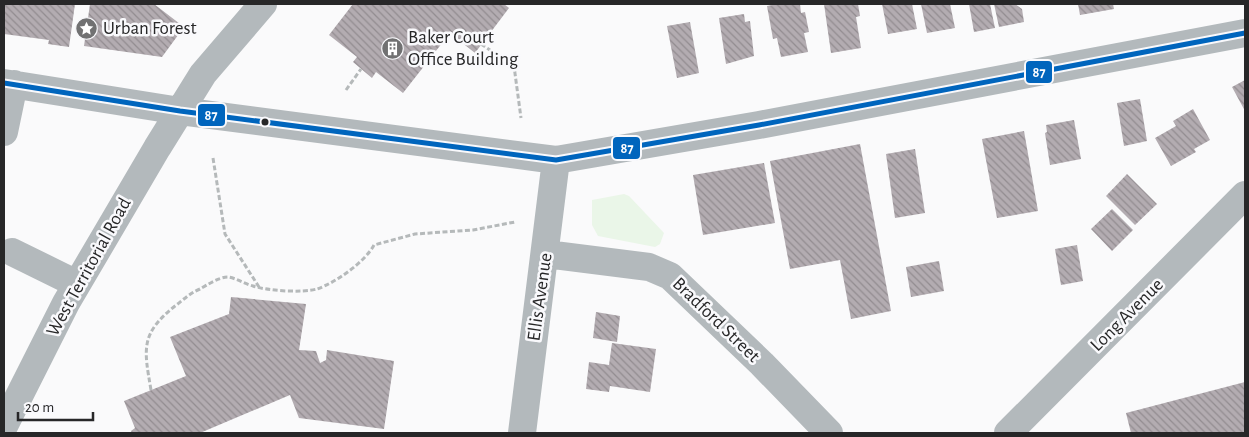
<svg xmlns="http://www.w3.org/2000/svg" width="1249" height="437" viewBox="0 0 1249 437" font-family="'Alegreya Sans',sans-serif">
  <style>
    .garden { fill: #eaf6e8 }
    .building { fill: url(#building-back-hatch) }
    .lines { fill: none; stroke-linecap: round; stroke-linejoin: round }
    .path { stroke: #b5b9ba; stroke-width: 3; stroke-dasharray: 5 2.5; stroke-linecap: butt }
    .minor { stroke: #b3b9bc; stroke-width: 28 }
    .bus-1-casing { stroke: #f9f9fc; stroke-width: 9 }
    .bus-1 { stroke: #0065bd; stroke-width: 5 }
    .bus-dot { fill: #272728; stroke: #f9f9fc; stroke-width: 2 }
    .labels { text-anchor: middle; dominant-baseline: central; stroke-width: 5; stroke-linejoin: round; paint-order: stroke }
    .poi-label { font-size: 19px; fill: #272728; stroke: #f9f9fc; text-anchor: start }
    .street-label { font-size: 19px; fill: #272728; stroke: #f9f9fc }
    .line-badge { stroke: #f9f9fc; stroke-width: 2 }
    .badge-label { font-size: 14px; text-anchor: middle; font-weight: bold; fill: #fff }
  </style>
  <defs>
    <pattern id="building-back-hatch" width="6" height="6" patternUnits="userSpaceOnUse" patternTransform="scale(1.25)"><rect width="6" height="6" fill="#b3acb1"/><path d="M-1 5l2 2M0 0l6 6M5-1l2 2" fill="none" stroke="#928c90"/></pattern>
  </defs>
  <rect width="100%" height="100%" fill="#fafafb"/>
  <path class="garden" d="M624,194L629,196L664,233L660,244L655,247L598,236L592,225V200Z"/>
  <path class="building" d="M4,4H75L69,47L48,44L49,40L4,34Z
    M90,4H154L184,27L162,57L84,46Z
    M353,4H504L509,8L475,53L450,33L403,93L376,72L372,78L353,62L357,57L329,35Z
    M778,4H800L801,13L805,12L809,32L804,33L808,52L781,57L777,38L773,39L767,6Z
    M824,4H858L860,16L856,17L861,48L831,53Z
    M882,4H912L917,29L888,34Z
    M921,4H950L955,28L927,33Z
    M969,4H990L995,28L974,32Z
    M994,4H1015L1022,9L1024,22L999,27Z
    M1078,4H1113L1114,9L1080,15Z
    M744,14L745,22L750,21L754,56L726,64L719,18Z
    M690,22L699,73L677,78L667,26Z
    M1245,80V111L1232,87Z
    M1140,99L1147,141L1124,146L1117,103Z
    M1193,109L1210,140L1194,149L1196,152L1171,166L1155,138L1176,126L1173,121Z
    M1074,120L1081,159L1050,165L1045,133L1047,132L1046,125Z
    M1024,131L1038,211L997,218L982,139Z
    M860,144L891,311L851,319L840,260L790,269L770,161Z
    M915,149L925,213L895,218L886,154Z
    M764,163L775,223L703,235L693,175Z
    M1127,174L1157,204L1135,225L1106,196Z
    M1112,209L1133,230L1112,251L1091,229Z
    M1077,245L1083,281L1061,285L1055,249Z
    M939,261L944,291L911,297L906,267Z
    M231,297L306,304L299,350L316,351L320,363L326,360L327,350L394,361L384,429L299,418L290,395L200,433H132L131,431L135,428L124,401L186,376L170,337L229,314Z
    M596,312L620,316L617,342L593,338Z
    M612,343L656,349L650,392L610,386L609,392L586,389L589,362L609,365Z
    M1245,382V433H1131L1126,413Z"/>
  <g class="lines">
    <path class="path" d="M481,44L514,66L521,118
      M346,90L361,69
      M213,158L225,234L259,287
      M151,390C144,349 140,334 175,306C183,300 190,293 200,289C207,285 219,277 228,277C236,278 245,284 253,286C268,291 302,293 317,289C335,283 365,262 374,245L415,234L473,230L515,222"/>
    <path class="minor" d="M4,83L180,111L556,160L759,125L1245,33
      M4,132L14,84
      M12,252L77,284
      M546,254L649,267L670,276L762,364L829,433
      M4,426L66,303L157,148L203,74L263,4
      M522,433L556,160
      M1008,433L1245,195"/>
    <defs>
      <path id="bus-1" d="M4,83L180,111L556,160L759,125L1245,33"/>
    </defs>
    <use href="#bus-1" class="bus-1-casing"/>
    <use href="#bus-1" class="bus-1"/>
  </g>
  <defs>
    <symbol id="sight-disc" viewBox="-11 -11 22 22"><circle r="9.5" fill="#717172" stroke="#f9f9fc"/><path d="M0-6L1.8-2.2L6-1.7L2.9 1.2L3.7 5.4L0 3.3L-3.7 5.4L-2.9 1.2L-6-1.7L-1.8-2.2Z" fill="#fff"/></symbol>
    <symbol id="building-disc" viewBox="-11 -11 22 22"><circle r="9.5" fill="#717172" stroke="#f9f9fc"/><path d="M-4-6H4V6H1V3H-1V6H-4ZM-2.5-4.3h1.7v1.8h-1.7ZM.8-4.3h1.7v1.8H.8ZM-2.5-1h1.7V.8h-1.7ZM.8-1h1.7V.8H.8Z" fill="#fff"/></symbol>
  </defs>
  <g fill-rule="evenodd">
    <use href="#sight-disc" x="74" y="16" width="25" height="25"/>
    <use href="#building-disc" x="380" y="36" width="25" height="25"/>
  </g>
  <circle class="bus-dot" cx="265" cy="122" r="4.5"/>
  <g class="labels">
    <g class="poi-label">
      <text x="103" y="28">Urban Forest</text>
      <text x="408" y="37">Baker Court<tspan x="408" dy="22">Office Building</tspan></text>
    </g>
    <g class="street-label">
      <text transform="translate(89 267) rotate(-61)">West Territorial Road</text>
      <text transform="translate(540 297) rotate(-82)">Ellis Avenue</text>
      <text transform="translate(1127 315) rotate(-45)">Long Avenue</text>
      <text transform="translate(716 320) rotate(44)">Bradford Street</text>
    </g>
  </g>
  <g class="line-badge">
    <rect x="1025" y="60" width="28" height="24" rx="5" fill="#0065bd"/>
    <rect x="197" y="103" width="29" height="24" rx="5" fill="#0065bd"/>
    <rect x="612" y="136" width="29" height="24" rx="5" fill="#0065bd"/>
  </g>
  <g class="badge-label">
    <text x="1039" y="77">87</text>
    <text x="211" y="120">87</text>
    <text x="627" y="153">87</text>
  </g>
  <rect width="1249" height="437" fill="none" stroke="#272728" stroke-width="10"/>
  <path d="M18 412v8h75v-8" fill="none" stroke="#272728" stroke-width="2.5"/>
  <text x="25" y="412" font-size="15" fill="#272728" stroke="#f9f9fc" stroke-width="4" paint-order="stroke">20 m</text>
</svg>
